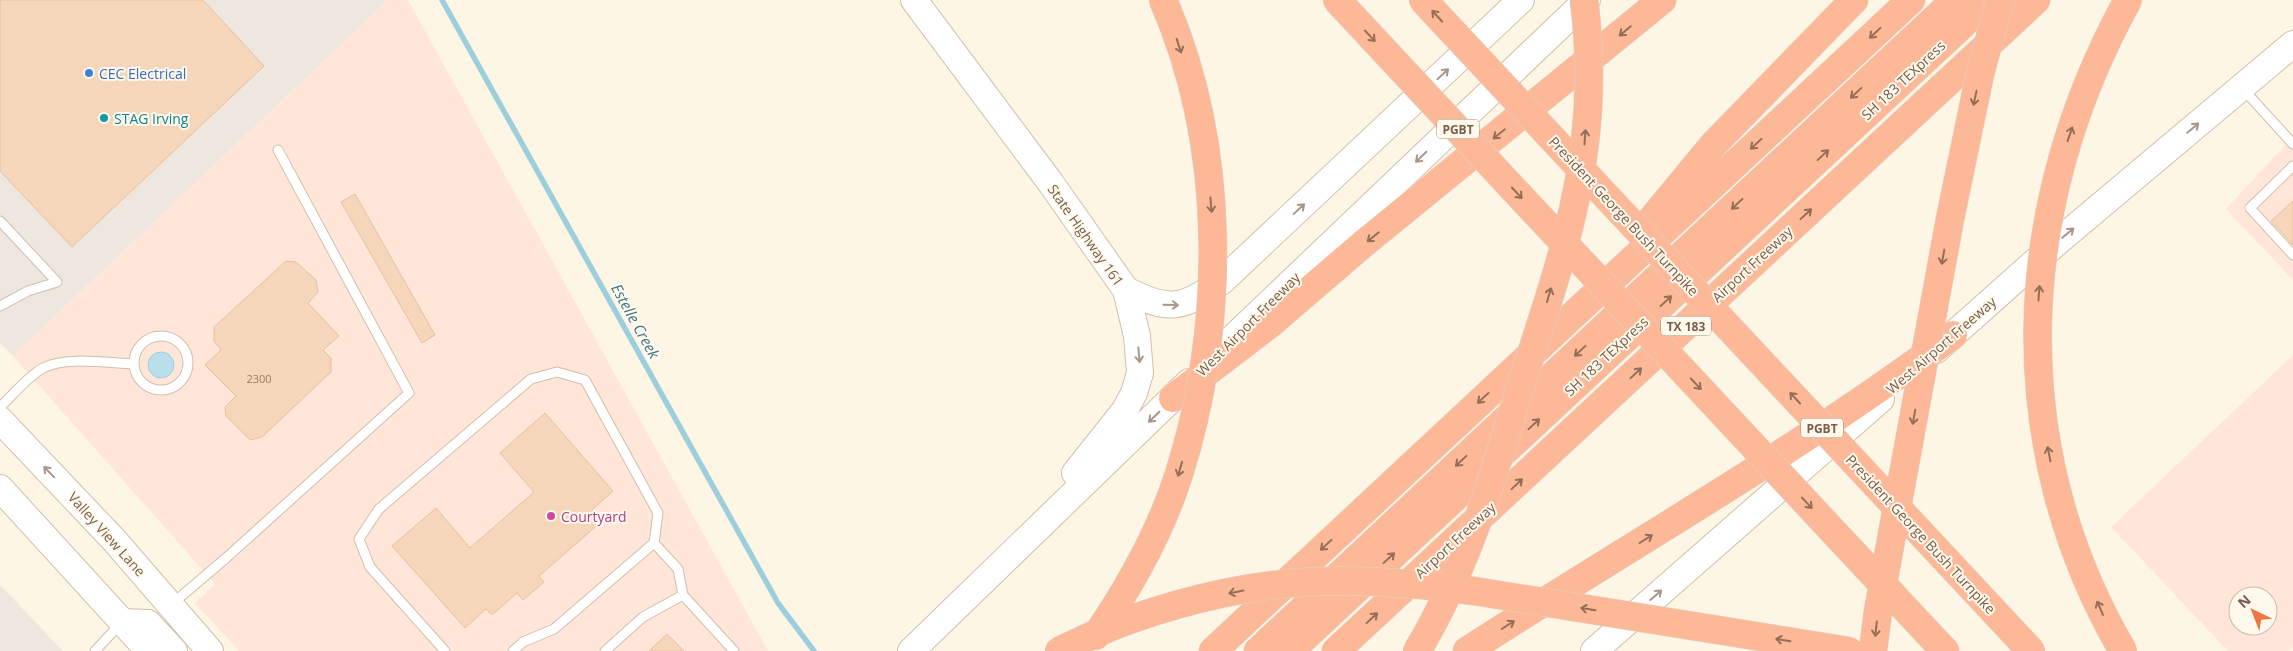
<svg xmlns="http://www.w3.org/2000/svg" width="2293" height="651" viewBox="0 0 2293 651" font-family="'Open Sans',sans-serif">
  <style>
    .commercial { fill: #ffe6d8; fill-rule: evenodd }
    .industrial { fill: #eee7df }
    .water { fill: #b8dfea; stroke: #9dcedc }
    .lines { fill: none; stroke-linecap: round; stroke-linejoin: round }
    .stream { stroke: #9dcedc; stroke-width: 5.5 }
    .building { fill: #f6d6ba; stroke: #eabd99 }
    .service-casing { stroke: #d1beaa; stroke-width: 11 }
    .secondary-casing { stroke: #d4bfa7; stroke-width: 28 }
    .motorway-casing { stroke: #dcd5cf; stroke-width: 29 }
    .service { stroke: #fff; stroke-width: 9 }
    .secondary { stroke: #fff; stroke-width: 26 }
    .motorway { stroke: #fdb897; stroke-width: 28 }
    .motorway-bridge-casing { stroke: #dcd5cf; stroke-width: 29; stroke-linecap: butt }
    .motorway-bridge { stroke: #fdb897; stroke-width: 28 }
    .oneway { stroke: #946f58 }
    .oneway2 { stroke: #a99688 }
    .shop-dot { fill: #3f7fe0; stroke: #fff9ed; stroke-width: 2 }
    .culture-dot { fill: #0f9aa8; stroke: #fff9ed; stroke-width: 2 }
    .hotel-dot { fill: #d1479c; stroke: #fff9ed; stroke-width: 2 }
    .labels { text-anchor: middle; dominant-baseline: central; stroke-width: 4; stroke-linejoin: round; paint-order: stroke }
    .number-label { font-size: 11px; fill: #997b64 }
    .shield { fill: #fff9ed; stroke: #a28c7a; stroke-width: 1 }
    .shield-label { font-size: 12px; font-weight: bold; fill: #7a5d48 }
    .shop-label { font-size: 14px; fill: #366cbe; stroke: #fff9ed; text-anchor: start }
    .street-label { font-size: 14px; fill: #7a5d48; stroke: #fff9ed }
    .culture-label { font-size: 14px; fill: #0d838f; stroke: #fff9ed; text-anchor: start }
    .hotel-label { font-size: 14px; fill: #b23c85; stroke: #fff9ed; text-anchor: start }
    .water-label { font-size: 15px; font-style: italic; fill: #3c7687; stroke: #fff9ed }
  </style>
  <rect width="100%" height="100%" fill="#fef6e5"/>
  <path class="commercial" d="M388,0H408L768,651H239L195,603L215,584L13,356Z
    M2293,137V280L2226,209Z
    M2293,355V647L2288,651H2228L2111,527ZM2238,596H2268V626H2238Z"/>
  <path class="industrial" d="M0,0H388L13,356L0,343Z
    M0,585L63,651H0Z"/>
  <path class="water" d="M148 365a13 13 0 1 1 26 0a13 13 0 1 1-26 0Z"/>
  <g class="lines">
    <path class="stream" d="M442,0L778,603L814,651"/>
  </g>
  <path class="building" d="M0,0H203L264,66L72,247L0,171Z
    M355,194L435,335L422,343L341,202Z
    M2293,201V245L2271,221Z
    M286,261L296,262L316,280L318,292L308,303L339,336L323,350L331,358V372L262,437L250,440L226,416L225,407L236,396L205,365L221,350L214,341V327Z
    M545,413L613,491L592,510L601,522L539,576L544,582L523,600L517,593L492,615L486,609L465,628L392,546L436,508L470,548L534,492L500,453Z
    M667,634L684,651H649Z"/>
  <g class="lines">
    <defs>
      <path id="service" d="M2243,89L2293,144
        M2293,166L2250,208L2293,255
        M0,221L57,282L28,291L0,306
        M134 363a27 27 0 1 1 54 0a27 27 0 1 1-54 0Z
        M0,407C13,395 27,377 43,368C65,356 108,363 134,364
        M172,604L226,558L409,393L278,150
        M95,651L120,624
        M445,651L370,567L359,539L379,509L531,379L557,372L585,380L658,513L654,543
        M513,651L523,642L554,629L654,543L678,569L683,595L734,651
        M605,651L643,617L683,595"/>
      <path id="secondary" d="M914,0L1050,182L1126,290L1137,336L1140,373L1134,393L1125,410L1075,473
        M1126,290C1170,312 1182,309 1222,281L1521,0
        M1936,350L2055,244L2293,44
        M1218,352L1587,0
        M0,420L114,540L210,651
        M0,488L149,651
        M122,622L148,623L174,651
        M911,651L1189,382
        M1594,651L1881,399"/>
      <path id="motorway" d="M1647,225L1714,144L1854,0
        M1173,398L1270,324L1363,244L1662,0
        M1928,633L1945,651
        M1213,651L1911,0
        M1258,651L1955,0
        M1290,651L1989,0
        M1336,651L2036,0
        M1467,651C1629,546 1798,451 1953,335"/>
    </defs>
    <use href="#service" class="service-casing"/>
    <use href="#secondary" class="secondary-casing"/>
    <use href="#motorway" class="motorway-casing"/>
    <use href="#service" class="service"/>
    <use href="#secondary" class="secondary"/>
    <use href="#motorway" class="motorway"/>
    <defs>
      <path id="motorway-bridge" d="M1337,0L1928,633
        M1423,0L2031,651
        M1096,636C1130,586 1161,531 1179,474C1226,324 1227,146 1163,0
        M1059,651C1079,642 1100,631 1121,623C1192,597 1270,580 1345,581C1388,581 1431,586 1474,591L1849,651
        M1417,651C1465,572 1491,484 1518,395C1537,334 1559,273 1573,210C1589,142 1593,69 1584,0
        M1873,651L1878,611L1950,219L1980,74L2000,0
        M2123,651C2003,445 2014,206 2128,0"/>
    </defs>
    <use href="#motorway-bridge" class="motorway-bridge-casing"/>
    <use href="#motorway-bridge" class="motorway-bridge"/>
  </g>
  <defs><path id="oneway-shaft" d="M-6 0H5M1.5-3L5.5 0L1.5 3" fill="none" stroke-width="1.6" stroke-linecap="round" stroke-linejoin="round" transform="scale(1.25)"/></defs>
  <g class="oneway">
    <use href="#oneway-shaft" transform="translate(1437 16) rotate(-133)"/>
    <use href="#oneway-shaft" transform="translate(1625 31) rotate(140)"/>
    <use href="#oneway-shaft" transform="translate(1875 33) rotate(137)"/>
    <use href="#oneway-shaft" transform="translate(1370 36) rotate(47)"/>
    <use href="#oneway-shaft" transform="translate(1179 46) rotate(72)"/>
    <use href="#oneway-shaft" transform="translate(1856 93) rotate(137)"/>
    <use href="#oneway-shaft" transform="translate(1975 98) rotate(102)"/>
    <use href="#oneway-shaft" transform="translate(1499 134) rotate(141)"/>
    <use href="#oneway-shaft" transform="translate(2070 134) rotate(-71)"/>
    <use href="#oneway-shaft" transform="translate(1585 137) rotate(-86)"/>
    <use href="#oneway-shaft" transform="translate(1756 144) rotate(137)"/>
    <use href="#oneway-shaft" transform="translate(1823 155) rotate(-43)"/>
    <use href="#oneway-shaft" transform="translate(1517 193) rotate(47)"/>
    <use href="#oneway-shaft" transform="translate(1737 204) rotate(137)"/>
    <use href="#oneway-shaft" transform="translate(1211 205) rotate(85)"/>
    <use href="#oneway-shaft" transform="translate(1806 214) rotate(-43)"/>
    <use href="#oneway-shaft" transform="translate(1373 237) rotate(141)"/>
    <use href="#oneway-shaft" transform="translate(1943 257) rotate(100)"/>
    <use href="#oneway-shaft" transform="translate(2039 293) rotate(-86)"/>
    <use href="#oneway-shaft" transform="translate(1549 295) rotate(-74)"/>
    <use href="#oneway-shaft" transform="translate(1666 301) rotate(-43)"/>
    <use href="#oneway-shaft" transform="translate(1580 351) rotate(137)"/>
    <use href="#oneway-shaft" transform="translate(1636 373) rotate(-43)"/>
    <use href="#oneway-shaft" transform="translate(1696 384) rotate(47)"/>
    <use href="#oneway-shaft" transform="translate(1483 398) rotate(137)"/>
    <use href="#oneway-shaft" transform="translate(1795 398) rotate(-133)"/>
    <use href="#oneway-shaft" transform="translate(1914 417) rotate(100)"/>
    <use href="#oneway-shaft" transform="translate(1534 424) rotate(-43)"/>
    <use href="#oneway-shaft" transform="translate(2049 454) rotate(-101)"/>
    <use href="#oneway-shaft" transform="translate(1461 461) rotate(137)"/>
    <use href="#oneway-shaft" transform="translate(1180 469) rotate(106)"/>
    <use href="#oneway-shaft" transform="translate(1517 484) rotate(-43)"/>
    <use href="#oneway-shaft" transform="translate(1807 503) rotate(47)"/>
    <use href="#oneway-shaft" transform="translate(1646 539) rotate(-32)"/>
    <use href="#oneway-shaft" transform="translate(1326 545) rotate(137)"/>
    <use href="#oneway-shaft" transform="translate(1389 558) rotate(-43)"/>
    <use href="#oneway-shaft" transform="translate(1236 592) rotate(169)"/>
    <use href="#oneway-shaft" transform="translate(2100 608) rotate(-113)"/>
    <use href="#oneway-shaft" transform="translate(1588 609) rotate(-171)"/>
    <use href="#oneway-shaft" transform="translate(1372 618) rotate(-43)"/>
    <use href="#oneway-shaft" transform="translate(1508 625) rotate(-32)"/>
    <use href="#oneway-shaft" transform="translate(1876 629) rotate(96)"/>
    <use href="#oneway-shaft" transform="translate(1783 640) rotate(-171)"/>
  </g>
  <g class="oneway2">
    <use href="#oneway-shaft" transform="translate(1443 74) rotate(-43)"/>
    <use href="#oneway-shaft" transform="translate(2193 128) rotate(-40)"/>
    <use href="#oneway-shaft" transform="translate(1421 157) rotate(136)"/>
    <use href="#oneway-shaft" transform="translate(1299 209) rotate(-43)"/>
    <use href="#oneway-shaft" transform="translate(2068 233) rotate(-40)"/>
    <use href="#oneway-shaft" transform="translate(1171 305) rotate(1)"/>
    <use href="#oneway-shaft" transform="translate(1139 355) rotate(85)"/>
    <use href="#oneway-shaft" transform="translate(1154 417) rotate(136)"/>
    <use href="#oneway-shaft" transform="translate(49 472) rotate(-134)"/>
    <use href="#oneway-shaft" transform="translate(1656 595) rotate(-41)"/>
  </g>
  <circle class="shop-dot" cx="89" cy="73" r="5"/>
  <circle class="culture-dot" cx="104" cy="118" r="5"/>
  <circle class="hotel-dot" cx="551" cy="516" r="5"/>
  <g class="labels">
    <g class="number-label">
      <text x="259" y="378">2300</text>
    </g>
    <g class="shield">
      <rect x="1437" y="119.5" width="42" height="19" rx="4"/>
      <rect x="1661" y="316.5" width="50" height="19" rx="4"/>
      <rect x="1801" y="418.5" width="42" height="19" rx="4"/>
    </g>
    <g class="shield-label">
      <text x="1458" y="129">PGBT</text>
      <text x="1686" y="326">TX 183</text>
      <text x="1822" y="428">PGBT</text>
    </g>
    <g class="shop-label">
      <text x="99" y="73">CEC Electrical</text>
    </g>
    <g class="street-label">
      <text transform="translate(1903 80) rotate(-43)">SH 183 TEXpress</text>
      <text transform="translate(1624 216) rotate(47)">President George Bush Turnpike</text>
      <text transform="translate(1086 235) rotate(55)">State Highway 161</text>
      <text transform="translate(1752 264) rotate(-43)">Airport Freeway</text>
      <text transform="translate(1248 324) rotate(-45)">West Airport Freeway</text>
      <text transform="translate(1941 345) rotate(-41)">West Airport Freeway</text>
      <text transform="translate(1606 356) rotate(-43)">SH 183 TEXpress</text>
      <text transform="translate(107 534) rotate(48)">Valley View Lane</text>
      <text transform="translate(1921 534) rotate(47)">President George Bush Turnpike</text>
      <text transform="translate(1455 540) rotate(-43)">Airport Freeway</text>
    </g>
    <g class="culture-label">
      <text x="114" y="118">STAG Irving</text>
    </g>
    <g class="hotel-label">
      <text x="561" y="516">Courtyard</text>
    </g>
    <g class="water-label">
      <text transform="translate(636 321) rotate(61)">Estelle Creek</text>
    </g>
  </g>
  <g transform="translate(2253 611) rotate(317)"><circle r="24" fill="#fff9ed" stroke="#cabbab"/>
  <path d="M0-4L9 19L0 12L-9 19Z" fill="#f17441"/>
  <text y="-8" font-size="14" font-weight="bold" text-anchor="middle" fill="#7a5d48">N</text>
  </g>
</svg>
